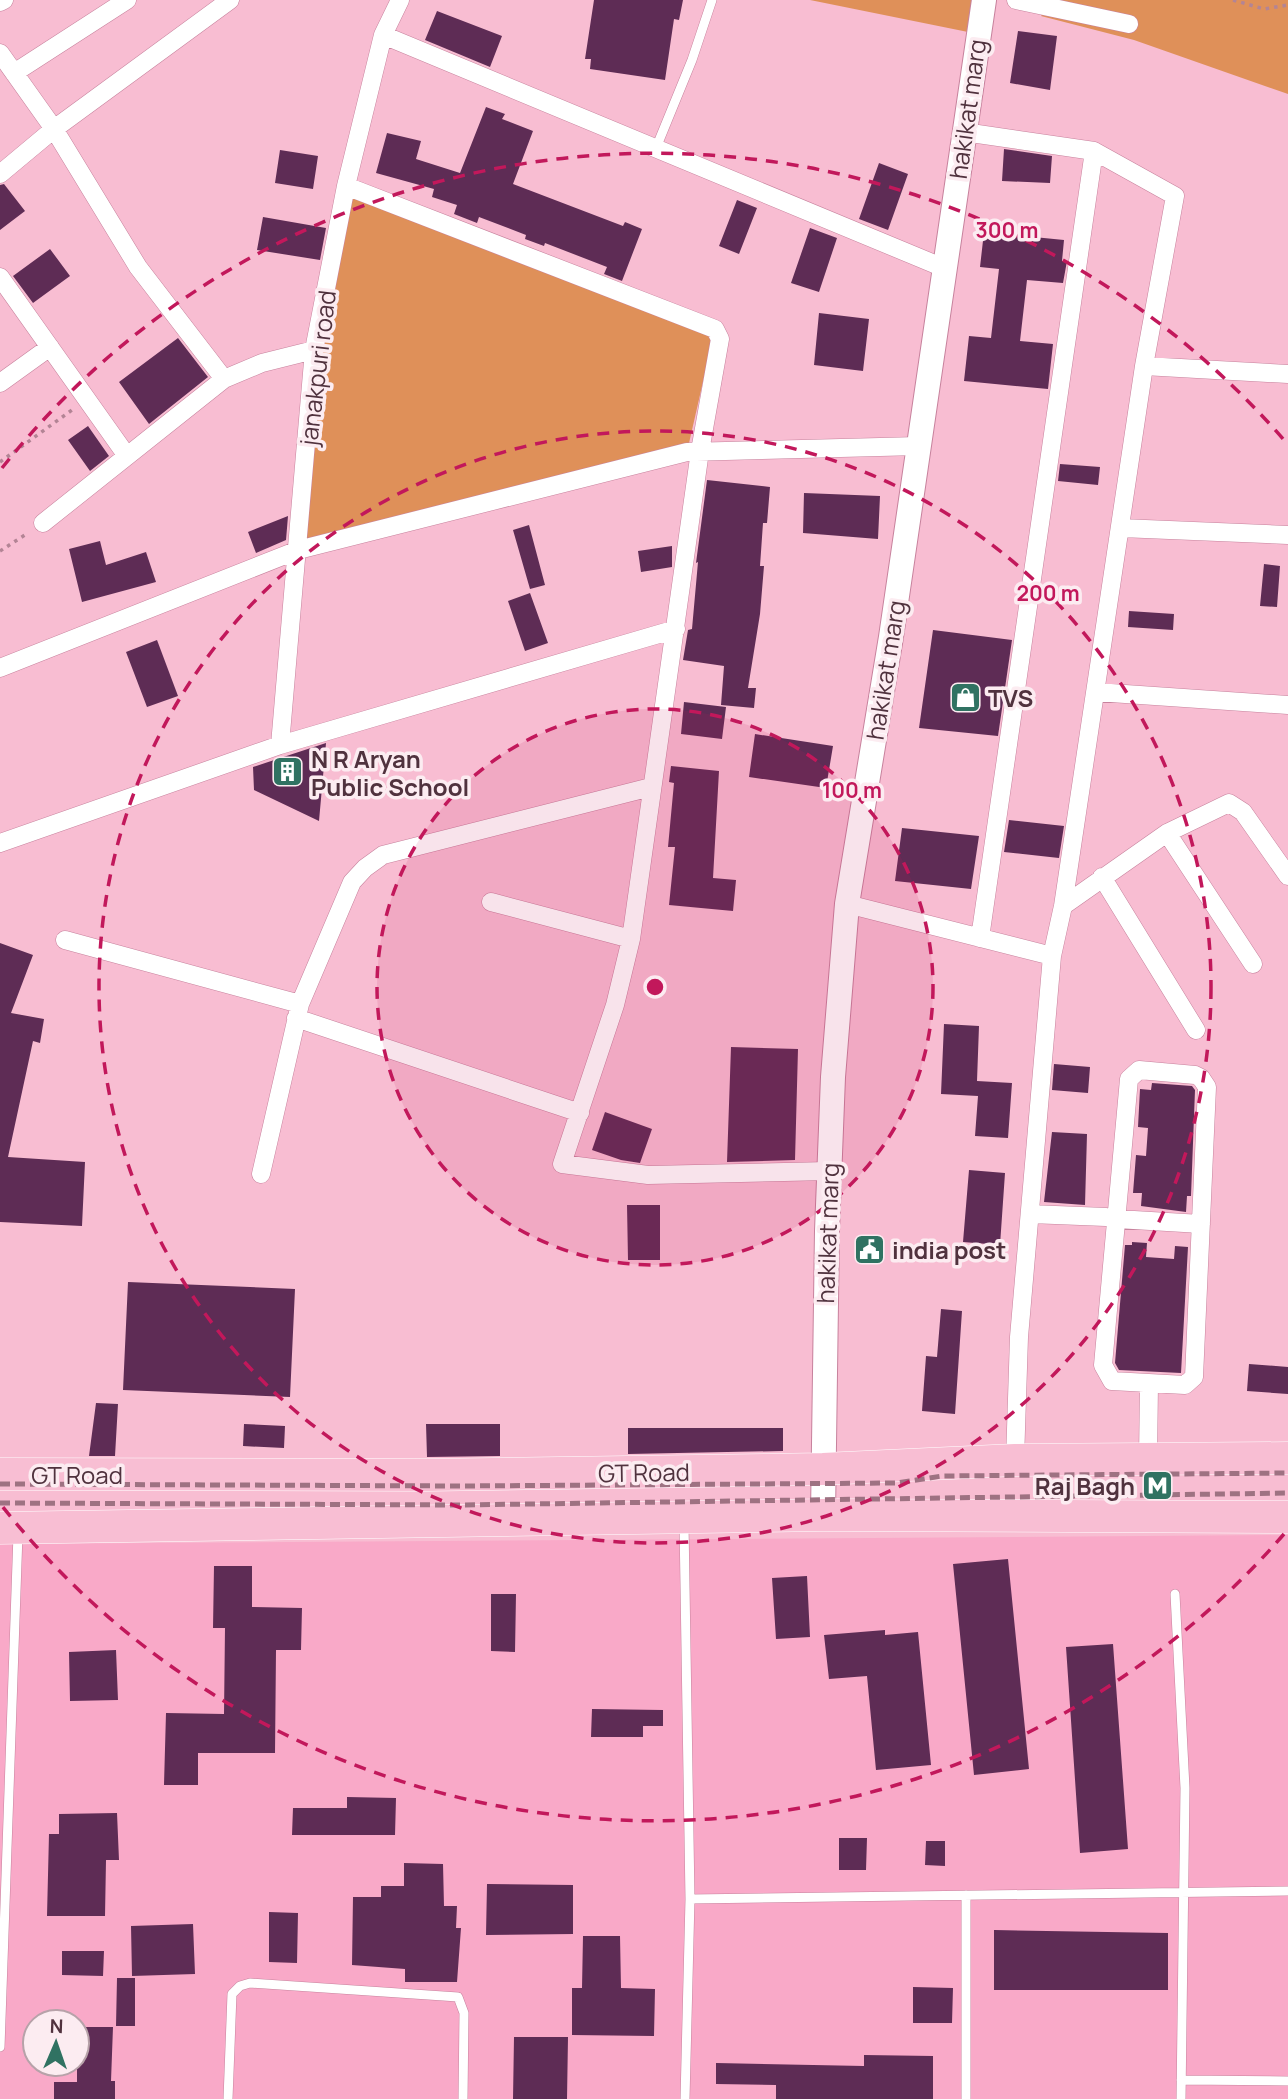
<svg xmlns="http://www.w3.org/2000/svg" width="1288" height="2099" viewBox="0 0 1288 2099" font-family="Manrope,sans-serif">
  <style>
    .built { fill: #f9a9c8; fill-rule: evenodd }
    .green { fill: #df9059 }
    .building { fill: #5e2c55 }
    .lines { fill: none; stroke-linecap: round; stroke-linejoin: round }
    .lane-casing { stroke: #c7829d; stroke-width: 10 }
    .street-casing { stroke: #c7829d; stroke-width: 19 }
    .secondary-casing { stroke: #c7829d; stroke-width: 26 }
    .highway-casing { stroke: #fff; stroke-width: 33 }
    .path { stroke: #b38495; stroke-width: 3.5; stroke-dasharray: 3.5 5; stroke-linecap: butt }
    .lane { stroke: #fff; stroke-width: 9 }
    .street { stroke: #fff; stroke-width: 18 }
    .secondary { stroke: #fff; stroke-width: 24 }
    .highway { stroke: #f8bed3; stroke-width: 32 }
    .rail { stroke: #9e7282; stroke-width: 5; stroke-dasharray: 10 5; stroke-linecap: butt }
    .ring { fill: none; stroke: #c2185b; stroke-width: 3.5; stroke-dasharray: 12 9 }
    .labels { text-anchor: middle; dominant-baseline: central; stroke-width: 7; stroke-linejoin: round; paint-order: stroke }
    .street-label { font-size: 24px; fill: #50323e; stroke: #fcecf1 }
    .poi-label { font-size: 24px; font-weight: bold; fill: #50323e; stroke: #fcecf1; text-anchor: start }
    .centre { fill: #c2185b; stroke: #fcecf1; stroke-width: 3.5 }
    .ring-label { font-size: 21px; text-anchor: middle; font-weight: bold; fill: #c2185b; stroke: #fcecf1; stroke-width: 7; stroke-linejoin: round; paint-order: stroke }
  </style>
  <rect width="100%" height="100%" fill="#f8bdd2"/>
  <path class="built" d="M1288,1535V2099H0V1544ZM35,2022H77V2064H35Z"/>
  <path class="green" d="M810,0H972L968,32Z
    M1054,0H1288V94L1134,40L1041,16Z
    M346,186L715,329L687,452L298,550L314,350Z"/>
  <path class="building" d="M594,0H683L679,20L674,19L665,80L590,69L591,59H585Z
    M437,11L502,36L490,67L425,40Z
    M1018,31L1057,36L1050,90L1010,83Z
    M486,107L505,114L502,119L533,131L513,184L623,226L625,222L642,229L622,281L604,274L607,267L545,243L544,246L525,239L526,235L479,217L477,223L454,214L457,205L432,197L434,189L376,173L387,133L421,141L416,159L460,173Z
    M1004,149L1052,156L1050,183L1002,181Z
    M280,150L318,156L313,189L275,183Z
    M879,163L908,174L888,230L859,219Z
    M4,184L25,211L0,230V185Z
    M737,200L757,208L739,254L719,246Z
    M263,217L326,228L320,260L257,250Z
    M810,228L837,238L819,292L791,283Z
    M984,232L1064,240L1062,261H1067L1063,283L1027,280L1020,341L1053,344L1048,389L964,381L969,336L991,338L999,269L980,267Z
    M50,249L70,276L33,303L13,276Z
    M819,313L869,319L863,371L814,365Z
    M178,338L208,377L149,424L119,382Z
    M88,426L109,456L90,471L68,440Z
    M1060,464L1100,467L1098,485L1058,481Z
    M707,480L770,487L767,523H763L760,566H764L760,614L748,688H756L754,708L721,705L724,666L683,660L688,630L692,629L698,562L696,563Z
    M804,493L880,496L878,539L803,533Z
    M288,516L286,540L256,553L248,532Z
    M529,525L545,585L530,589L513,530Z
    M100,541L106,565L146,552L156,582L82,602L69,549Z
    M672,546V567L641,572L638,551Z
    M1264,564L1280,566L1277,607L1260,606Z
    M530,593L548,643L525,651L508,601Z
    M1129,611L1174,614L1173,630L1128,627Z
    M933,630L1012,640L998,736L919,728Z
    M157,640L178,696L147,707L126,652Z
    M684,702L726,707L722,739L681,734Z
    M755,734L833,746L826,788L749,777Z
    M326,743L319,821L254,790L253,767Z
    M671,766L719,771L713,878L736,880L733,911L669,905L675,847H668L674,783L669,782Z
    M1009,820L1064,826L1059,858L1004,852Z
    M902,828L979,836L971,889L895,881Z
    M0,943L33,955L11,1013L44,1019L40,1043L33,1041L8,1157L85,1162L82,1226L0,1222Z
    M944,1024L979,1026L977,1081L1012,1083L1008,1138L975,1136L978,1096L941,1094Z
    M731,1047L798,1049L795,1160L727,1162Z
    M1054,1064L1090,1067L1088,1093L1052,1090Z
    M1152,1083L1192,1086L1195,1090L1191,1196H1187L1186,1212L1141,1206L1142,1193H1133L1136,1155L1146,1156L1148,1128L1138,1127L1140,1089L1151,1090Z
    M605,1112L652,1129L640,1163L621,1160L592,1150Z
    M1052,1132L1087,1134L1085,1205L1044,1202Z
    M969,1170L1005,1173L1000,1245L963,1242Z
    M627,1205H660V1260H628Z
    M1132,1242L1147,1243L1146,1257L1174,1259L1175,1246L1188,1247L1181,1373L1119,1370L1115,1363L1125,1245H1132Z
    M128,1282L295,1289L290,1397L123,1390Z
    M941,1309L962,1311L955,1414L922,1411L926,1356L937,1357Z
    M1249,1364L1288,1367V1394L1247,1391Z
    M96,1403L118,1404L115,1456H89Z
    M244,1424L285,1426L284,1448L243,1446Z
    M426,1424H500V1456L427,1457Z
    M628,1428H783V1451L628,1454Z
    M1008,1559L1029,1769L974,1775L953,1564Z
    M214,1566H252V1607L302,1608L301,1650H276L275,1753H198V1785H164L166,1713L224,1714L225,1628H213Z
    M807,1576L810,1637L776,1639L772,1578Z
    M491,1594H516L515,1652L491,1651Z
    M885,1630V1635L918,1632L931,1765L876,1770L867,1676L829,1679L824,1635Z
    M1113,1644L1128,1849L1080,1853L1066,1647Z
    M116,1650L118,1700L70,1701L69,1652Z
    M592,1709L663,1710V1726H643V1737H591Z
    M347,1797L396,1798L395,1835H292L293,1808H347Z
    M117,1813L119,1860H106L105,1916H47L49,1834H59V1814Z
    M839,1838H867L866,1870H839Z
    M926,1841H945V1866L925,1865Z
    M404,1863L443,1864L444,1906H457L456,1928H461L457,1982H405V1969L352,1965L353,1897H381V1886H404Z
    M487,1884L573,1885V1934L486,1935Z
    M269,1912L298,1913L297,1963L269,1962Z
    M193,1924L195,1974L132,1976L131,1926Z
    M994,1930L1168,1933V1990H994Z
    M583,1936H620L621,1988L655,1989L654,2036L572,2035V1988H582Z
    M62,1951H104L103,1976L62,1975Z
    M117,1978H135V2026H116Z
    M913,1987L953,1988L952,2023H913Z
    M77,2027H113L111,2081H115V2099H54V2082H77Z
    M514,2037H568L567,2099H513Z
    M864,2055L933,2056V2099H776V2085L716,2084V2063L864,2066Z"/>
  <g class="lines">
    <defs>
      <path id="lane" d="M656,148L692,60L712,0
        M684,1523L690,1899L685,2099
        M1175,1594L1185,1788L1181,2099
        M690,1899L1288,1891
        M0,2047L18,1534
        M1181,2080L1288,2081
        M228,2099L232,1994L240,1986L250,1983L458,1997L464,2013L463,2099
        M966,2099V1895"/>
      <path id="street" d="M1016,0L1129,24
        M0,2L4,0
        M383,35L944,268
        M0,53L54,129L138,267L224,379
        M14,73L127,0
        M964,132L1094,151L1175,196L1144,366L1063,906L1052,956L1019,1337L1015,1460
        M0,174L54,129L230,0
        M346,186L715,329L720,339L700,451L631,939L615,1005L562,1164L648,1175L829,1171
        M0,277L127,456
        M1144,366L1288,374
        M0,383L50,347
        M43,523L224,379L262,363L314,350
        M1121,528L1288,535
        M0,668L298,550L687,452L919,446
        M1096,692L1288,705
        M280,745L314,350L346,186L383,35L400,0
        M1167,833L1253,964
        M0,843L280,745L676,629
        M1102,877L1196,1030
        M491,902L631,939
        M847,904L1052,956
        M1063,906L1167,833L1229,803L1243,812L1288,876
        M980,938L1094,151
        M65,940L300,1004
        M296,1018L580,1113
        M1139,1070L1195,1075L1201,1078L1207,1087L1194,1377L1185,1385L1112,1381L1103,1365L1129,1079Z
        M261,1174L300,1004L352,882L365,868L383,855L651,787
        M1030,1214L1106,1217
        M1117,1219L1201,1224
        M1148,1460L1149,1384"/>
      <path id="secondary" d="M823,1515L827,1231L833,1077L847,904L891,637L984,0"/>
      <path id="highway" d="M0,1474L428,1475L823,1469L1015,1460L1288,1458
        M0,1528L823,1515L1288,1517"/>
    </defs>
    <use href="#lane" class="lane-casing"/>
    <use href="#street" class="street-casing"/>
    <use href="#secondary" class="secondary-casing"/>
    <use href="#highway" class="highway-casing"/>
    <path class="path" d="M1233,0L1264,9L1288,5
      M0,462L72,410
      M0,551L28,533"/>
    <use href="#lane" class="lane"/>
    <use href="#street" class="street"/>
    <use href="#secondary" class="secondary"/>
    <use href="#highway" class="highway"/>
    <path class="rail" d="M0,1484L461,1486L897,1483L942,1476L1288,1473
      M0,1503L461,1505L1288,1493"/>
  </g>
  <circle cx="655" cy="987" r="278" fill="#c2185b" fill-opacity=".12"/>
  <g class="ring">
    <circle cx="655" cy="987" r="278"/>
    <circle cx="655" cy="987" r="556"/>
    <path d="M1284 1534A834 834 0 0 1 2 1506M2 468A834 834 0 0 1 1284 440"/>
  </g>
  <defs>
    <symbol id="shop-square" viewBox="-11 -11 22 22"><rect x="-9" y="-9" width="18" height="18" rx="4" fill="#307262" stroke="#fcecf1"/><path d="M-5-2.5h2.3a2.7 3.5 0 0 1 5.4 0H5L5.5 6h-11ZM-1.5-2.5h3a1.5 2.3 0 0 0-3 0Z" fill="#fff"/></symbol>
    <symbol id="building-square" viewBox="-11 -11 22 22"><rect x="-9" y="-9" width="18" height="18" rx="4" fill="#307262" stroke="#fcecf1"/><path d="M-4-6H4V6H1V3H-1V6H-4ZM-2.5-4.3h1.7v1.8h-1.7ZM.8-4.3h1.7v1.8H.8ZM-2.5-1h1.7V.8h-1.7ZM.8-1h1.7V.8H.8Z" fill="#fff"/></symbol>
    <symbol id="civic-square" viewBox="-11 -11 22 22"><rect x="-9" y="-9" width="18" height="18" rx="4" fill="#307262" stroke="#fcecf1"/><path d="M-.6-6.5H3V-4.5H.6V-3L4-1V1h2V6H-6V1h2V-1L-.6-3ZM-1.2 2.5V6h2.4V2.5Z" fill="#fff"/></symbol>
    <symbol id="metro-square" viewBox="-11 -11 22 22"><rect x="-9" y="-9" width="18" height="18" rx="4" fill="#307262" stroke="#fcecf1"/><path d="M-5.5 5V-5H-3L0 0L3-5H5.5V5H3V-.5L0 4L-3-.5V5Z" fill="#fff"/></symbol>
  </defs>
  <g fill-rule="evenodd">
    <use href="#shop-square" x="948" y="680" width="35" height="35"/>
    <use href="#building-square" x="270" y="754" width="35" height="35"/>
    <use href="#civic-square" x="852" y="1232" width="35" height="35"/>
    <use href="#metro-square" x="1140" y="1468" width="35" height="35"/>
  </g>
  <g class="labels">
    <g class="street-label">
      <text transform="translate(967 109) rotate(-82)">hakikat marg</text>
      <text transform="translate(317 368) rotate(-83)">janakpuri road</text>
      <text transform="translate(885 670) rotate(-81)">hakikat marg</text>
      <text transform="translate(827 1233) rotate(-88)">hakikat marg</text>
      <text transform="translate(644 1472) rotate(-1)">GT Road</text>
      <text x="77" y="1474">GT Road</text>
    </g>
    <g class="poi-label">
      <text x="988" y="697">TVS</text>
      <text x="311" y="758">N R Aryan<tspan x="311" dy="28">Public School</tspan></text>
      <text x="892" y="1249">india post</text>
      <text x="1135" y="1485" text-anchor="end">Raj Bagh</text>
    </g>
  </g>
  <circle cx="655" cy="987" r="10" class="centre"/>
  <g class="ring-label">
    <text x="1007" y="238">300 m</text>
    <text x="1048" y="601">200 m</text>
    <text x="852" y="798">100 m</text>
  </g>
  <g transform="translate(56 2043) rotate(2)"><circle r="33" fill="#fcecf1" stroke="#b7a2a9" stroke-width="2"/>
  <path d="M0-5L12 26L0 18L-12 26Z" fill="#307262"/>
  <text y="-10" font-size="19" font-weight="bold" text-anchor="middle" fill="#50323e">N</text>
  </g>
</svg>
